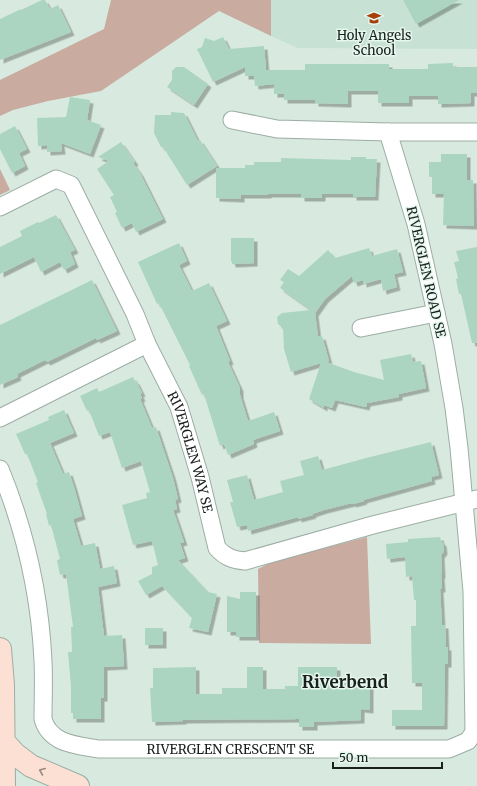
<svg xmlns="http://www.w3.org/2000/svg" width="477" height="786" viewBox="0 0 477 786" font-family="Merriweather,serif">
  <style>
    .built { fill: #c7e1d4 }
    .green { fill: #c9ab9f }
    .building { fill: #acd5c1; filter: url(#shadow) }
    .lines { fill: none; stroke-linecap: round; stroke-linejoin: round }
    .street-casing { stroke: #9cada4; stroke-width: 19 }
    .secondary-casing { stroke: #9cada4; stroke-width: 24 }
    .street { stroke: #fff; stroke-width: 17 }
    .secondary { stroke: #fce0d4; stroke-width: 22 }
    .oneway { stroke: #968981 }
    .labels { text-anchor: middle; dominant-baseline: central; stroke-width: 3; stroke-linejoin: round; paint-order: stroke }
    .poi-label { font-size: 13px; fill: #191f1c; stroke: #e5f7ee }
    .street-label { font-size: 13px; fill: #191f1c; stroke: #e5f7ee }
    .district-label { font-size: 17px; font-weight: bold; fill: #191f1c; stroke: #e5f7ee }
  </style>
  <defs>
    <filter id="shadow"><feDropShadow dx="3.5" dy="3.5" stdDeviation="0" flood-color="#0004"/></filter>
  </defs>
  <rect width="100%" height="100%" fill="#d8eae0"/>
  <path class="built" d="M271,0H477V49L298,48L271,36Z"/>
  <path class="green" d="M111,0H271V36L219,11L101,91L48,101L13,110L0,116V80L104,29Z
    M0,169L10,190L0,195Z
    M367,537L371,644L259,643L258,569L271,562Z"/>
  <path class="building" d="M42,0H45L50,9L58,5L71,32L0,60V19L21,9V10Z
    M403,0H459L416,24Z
    M223,37L229,49L264,46L266,70H305V64H389V69H428V64L453,63V67H477V93H471V103L438,104V96H409V103H378V91H348V104L315,103V100H284V94H274V84L255,86L254,76H245V67L213,82L197,49L202,47L205,38L214,41Z
    M176,67H184L208,84L194,105L167,87L172,80V71Z
    M70,97L90,100L87,120L101,125L90,154L61,143L62,151L47,152V145L38,146L37,118L66,117Z
    M171,112L184,113L198,141L200,140L217,166L187,185L163,147H161L154,133L155,115H171Z
    M15,126L27,149L19,153L25,166L12,173L0,149V134Z
    M121,142L135,162L133,163L140,173L163,219L136,232L132,223L122,228L115,213L117,212L110,197L114,195L97,169L109,161L98,157Z
    M441,154H467V180H473L474,226L443,225L444,194H432V177H429V162H441Z
    M351,157H366V159H377L375,197H353V194H322V198H301V194H268V195H241V199L216,198V168H245V165H254V162H281V158L351,160Z
    M56,215L75,250L70,252L75,264L64,270L60,262L41,272L34,257L0,274V247L22,236L20,231L38,222L39,223Z
    M231,238H254V263L232,264V261L231,262Z
    M179,243L187,261L179,265L192,291L209,283L227,321L216,326L230,361L228,362L240,388V395L248,421L274,412L280,431L253,440L254,444L228,455L224,444L220,446L204,394L202,395L189,366L190,365L159,303L157,304L138,262Z
    M477,247V343H472L461,294H459L456,279L458,278L454,262L459,261L456,251Z
    M369,248L372,256L397,249L403,272L394,274L397,287L383,291L381,279L363,284V280L354,283L352,276L325,299L315,313L318,337L322,336L329,361L326,362L354,372L384,380L380,360L411,354L413,362L421,361L426,388L399,394V397L367,403L366,407L335,400L332,408L324,405V408L309,399L321,363L291,372L284,349L283,328L278,324L277,317L282,313L311,310L280,288L284,282L280,280L288,269L299,276L328,250L335,258Z
    M92,280L117,331L97,340L96,338L47,362L45,360L17,374L18,377L0,385V325Z
    M133,377L135,381H136L142,393L140,394L142,398L140,399L152,428L156,427L173,478L178,499L175,500L177,509L173,510L184,542L180,543L185,558L178,560L208,592L217,594L208,632L189,628L192,618L162,586L146,595L138,581L152,574V567L158,565L152,541L133,545L122,505L147,498L146,493L150,492L141,461L122,468L110,432L99,436L89,410L87,411L80,396L97,388L99,392Z
    M64,410L74,433L50,443L63,474L69,472L74,487L82,516L73,519L81,546L95,543L100,569L114,566L117,583L98,587L104,636L122,635L124,666L104,667V698H101V719H73V713H71V687L68,652H72L71,627H73L66,574L60,575L57,560L60,559L51,525L49,526L46,514H47L36,483L38,482L27,454H25L16,434L49,420L48,417Z
    M431,442L439,475L431,477L432,481L363,500L364,501L353,504L352,503L324,510L312,514L313,515L298,519V517L248,531L247,525L237,527L230,502H233L227,480L247,475L254,500L283,492L280,481L304,475L300,461L318,456L322,470L370,457Z
    M440,537L441,541L443,543L444,551L441,555L442,575H441L442,589H440L442,625H445L446,647H448V664H445L444,726H392V710H422V683H412L411,626H416V600H414L412,576L406,577L405,557L387,559L386,544L408,542V539Z
    M240,592H256V637H236V632H227V596L240,599Z
    M145,628H163V645H145Z
    M196,667V694H222V688H247V667H263V689H285V686H298V667H337V683H370V710L361,709V720L314,722V727H299V719L183,720V721L152,722L150,688H153V668Z"/>
  <g class="lines">
    <defs>
      <g id="street">
        <path d="M232,120L277,129L388,132"/>
        <path id="s1" d="M0,207L56,179L71,185L135,314L147,344L179,407L200,477L217,548C225,557 233,560 245,561L373,525L477,499"/>
        <path d="M361,328L436,313"/>
        <path d="M0,418L147,344"/>
        <path id="s2" d="M0,469C25,530 40,596 43,661C44,681 43,700 43,719C50,744 76,745 98,749H449L468,741L474,732L472,591L459,448L454,408L443,344L416,224L388,132H477"/>
      </g>
      <path id="secondary" d="M0,649L3,685L4,786
        M4,742L15,754L31,766L78,786"/>
    </defs>
    <use href="#street" class="street-casing"/>
    <use href="#secondary" class="secondary-casing"/>
    <use href="#street" class="street"/>
    <use href="#secondary" class="secondary"/>
  </g>
  <defs><path id="oneway-chevron" d="M-2-3.5L2.5 0L-2 3.5" fill="none" stroke-width="1.6" stroke-linecap="round" stroke-linejoin="round"/></defs>
  <use class="oneway" href="#oneway-chevron" transform="translate(42 771) rotate(-157)"/>
  <defs>
    <symbol id="school-bare" viewBox="-9 -9 18 18"><path d="M0-5L7-2L0 1L-7-2ZM-4 1L0 2.5L4 1V4Q0 6-4 4Z" fill="#a44008" stroke="#e5f7ee" stroke-width="2.5" paint-order="stroke"/></symbol>
  </defs>
  <g fill-rule="evenodd">
    <use href="#school-bare" x="364" y="8" width="20" height="20"/>
  </g>
  <g class="labels">
    <g class="poi-label">
      <text x="374" y="35">Holy Angels<tspan x="374" dy="15">School</tspan></text>
    </g>
    <g class="street-label">
      <text transform="translate(426 272) rotate(77)">RIVERGLEN ROAD SE</text>
      <text stroke="none"><textPath href="#s1" startOffset="372">RIVERGLEN WAY SE</textPath></text>
      <text stroke="none"><textPath href="#s2" startOffset="455">RIVERGLEN CRESCENT SE</textPath></text>
    </g>
    <g class="district-label">
      <text x="345" y="682">Riverbend</text>
    </g>
  </g>
  <path d="M333 762v6h109v-6" fill="none" stroke="#191f1c" stroke-width="2"/>
  <text x="339" y="762" font-size="12" fill="#191f1c" stroke="#e5f7ee" stroke-width="3" paint-order="stroke">50 m</text>
</svg>
